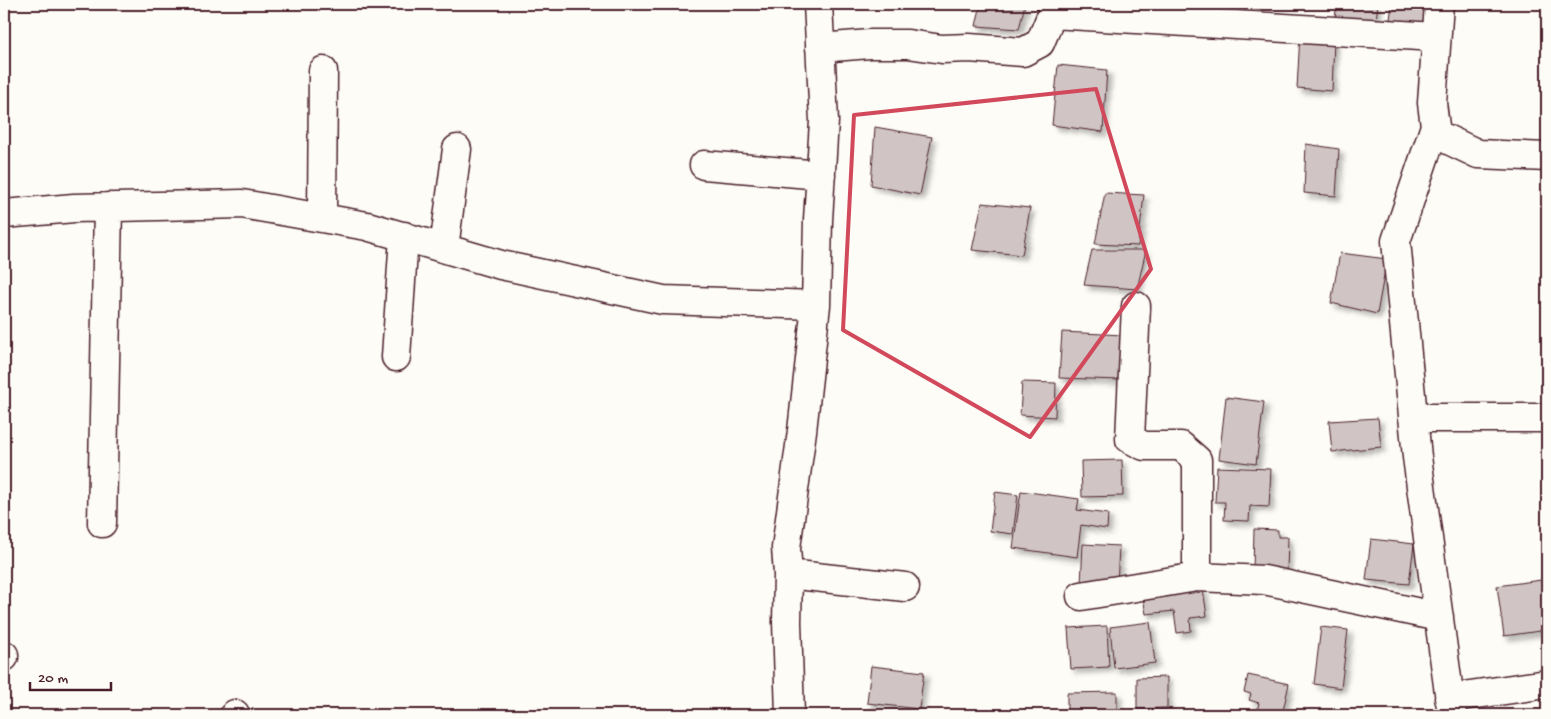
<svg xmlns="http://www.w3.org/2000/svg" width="1551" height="719" viewBox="0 0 1551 719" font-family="'Gochi Hand',sans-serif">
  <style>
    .building { fill: #d0c5c4; stroke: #4a1f2b; filter: url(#shadow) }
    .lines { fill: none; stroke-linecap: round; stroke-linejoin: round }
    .minor-casing { stroke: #4a1f2b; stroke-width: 31 }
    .minor { stroke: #fdfcf7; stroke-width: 28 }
    .marked { fill: none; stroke: #d1495b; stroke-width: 4; stroke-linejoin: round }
  </style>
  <defs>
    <filter id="shadow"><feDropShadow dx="4.5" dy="4.5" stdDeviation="2.5" flood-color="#0004"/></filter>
  </defs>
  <rect width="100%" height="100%" fill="#fdfcf7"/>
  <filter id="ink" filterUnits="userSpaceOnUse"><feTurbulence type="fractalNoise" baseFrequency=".02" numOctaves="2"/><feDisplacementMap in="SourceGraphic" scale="10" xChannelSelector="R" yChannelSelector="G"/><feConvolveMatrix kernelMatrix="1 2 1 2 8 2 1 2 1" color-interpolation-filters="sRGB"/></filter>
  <g filter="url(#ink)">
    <path class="building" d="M981,4H1025L1019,29L976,26Z
      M1337,4H1378L1376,20L1335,17Z
      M1392,4H1433L1431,26L1389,27Z
      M1300,35L1334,40L1332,91L1297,88Z
      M1058,65L1107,70L1103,132L1052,125Z
      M875,127L932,137L920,195L871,185Z
      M1306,144L1339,149L1336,196L1304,193Z
      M1105,193L1144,195L1138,246L1095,244Z
      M982,203L1030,208L1022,255L972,250Z
      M1092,250H1146L1137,289L1084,285Z
      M1340,253L1387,259L1377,314L1331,303Z
      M1062,332L1123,335L1121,380L1059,378Z
      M1022,382L1056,383L1055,417L1020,415Z
      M1226,397L1264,402L1256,464L1219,459Z
      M1378,418L1381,447L1332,452L1329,421Z
      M1122,460L1123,496L1082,497L1081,461Z
      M1217,467L1271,469L1269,507L1250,506L1249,521L1224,520L1225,502H1215Z
      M1021,491L1079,499L1077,510L1108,514L1107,529L1081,525L1077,557L1013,548Z
      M995,492L1018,495L1013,534L990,531Z
      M1254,529L1278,530V537H1288L1287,572L1253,571Z
      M1371,539L1414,544L1409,584L1366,580Z
      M1083,544L1119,546L1117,586L1081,584Z
      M1541,580L1547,630L1504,636L1497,586Z
      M1203,589L1207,616L1190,618L1191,631L1177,633L1174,611L1146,614L1143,597Z
      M1150,622L1155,663L1114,668L1110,627Z
      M1107,626L1109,667L1071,669L1068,628Z
      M1321,627L1348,630L1341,688L1314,684Z
      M871,666L924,672L919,709L867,703Z
      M1248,675L1289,684L1282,715L1257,712L1259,703L1249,700L1251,694L1244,692Z
      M1167,677V708L1137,709V678Z
      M1117,692V715H1067V693Z
      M1232,709L1261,715H1231Z"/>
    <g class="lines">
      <defs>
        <path id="minor" d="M1439,4L1432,103L1436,134L1478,154L1547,157
          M1052,14L1436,37
          M820,48L870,44H908L942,49L969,48L1023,52L1040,43L1052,14V4
          M1435,126L1396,241L1417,457L1452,715
          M704,165L821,175
          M4,214L74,208L242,204L367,226L501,265L663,300L816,305
          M322,218L323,71
          M444,248L457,149
          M1136,306L1130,439L1144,446H1181L1197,460V577
          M396,357L404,236
          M1413,418H1547
          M102,523L108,207
          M788,574L905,587
          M1081,596L1197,577L1264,580L1439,617
          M4,657V655
          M1449,698L1547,684
          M235,715V714
          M790,715L787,622L788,574L786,548L802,431L816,305L818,220L824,121L818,4"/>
      </defs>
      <use href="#minor" class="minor-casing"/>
      <use href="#minor" class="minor"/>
    </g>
  </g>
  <path class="marked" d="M1096,89L1151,269L1030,437L843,330L854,115Z"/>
  <rect width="1551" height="719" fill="none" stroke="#fdfcf7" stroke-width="20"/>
  <rect x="10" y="10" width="1531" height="699" fill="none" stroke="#4a1f2b" stroke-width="2" filter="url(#ink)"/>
  <path d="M30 682v8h81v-8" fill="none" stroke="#4a1f2b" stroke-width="2.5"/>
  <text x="38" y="682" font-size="15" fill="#4a1f2b" stroke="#fdfcf7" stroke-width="4" paint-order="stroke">20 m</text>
</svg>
